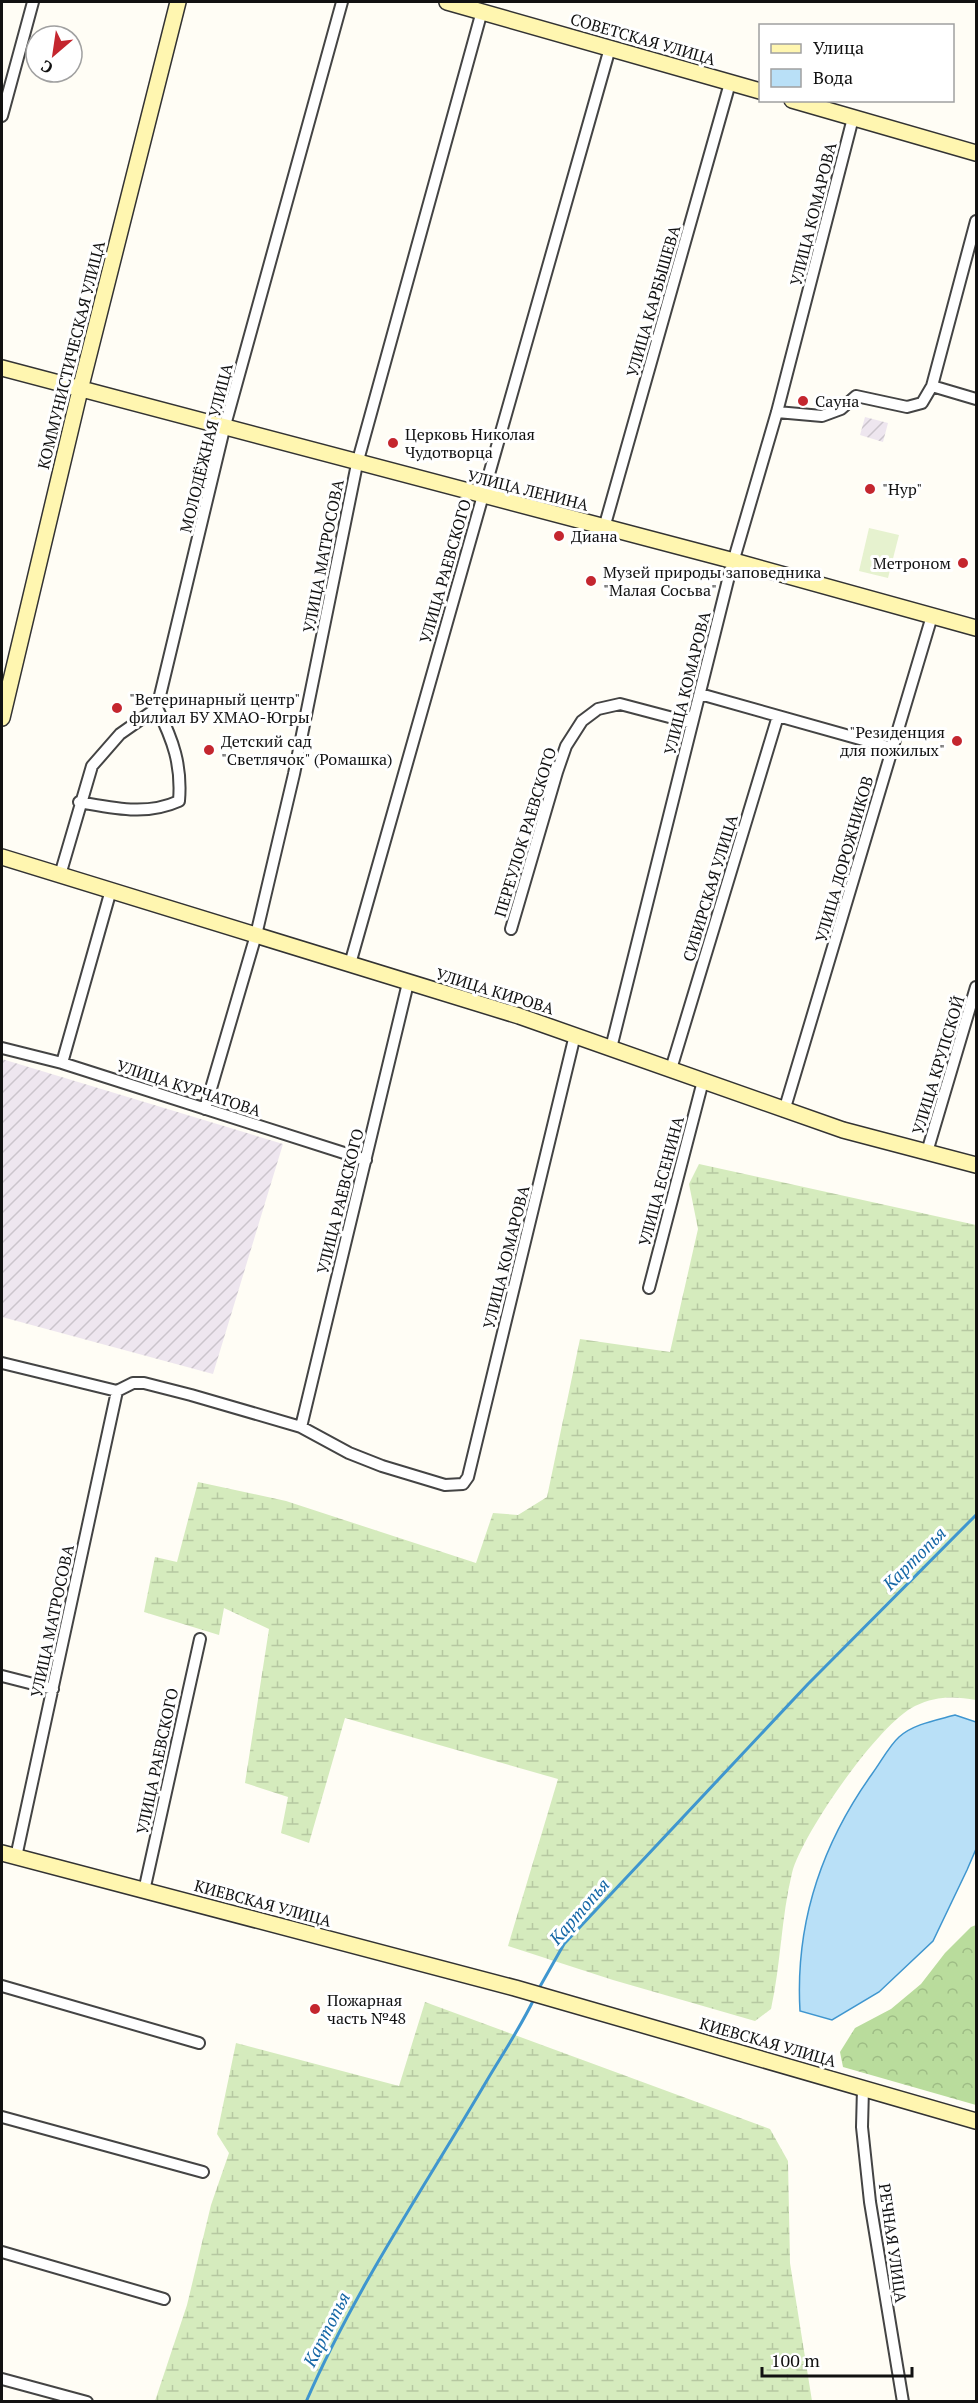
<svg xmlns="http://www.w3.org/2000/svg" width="978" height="2403" viewBox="0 0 978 2403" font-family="'PT Serif',serif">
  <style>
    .industrial { fill: url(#industrial-furrows) }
    .forest { fill: url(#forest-crowns) }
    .wetland { fill: url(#wetland-marsh) }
    .pitch { fill: #e6f2cf }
    .water { fill: #b9e0f7; stroke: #3f96cf; stroke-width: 1.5 }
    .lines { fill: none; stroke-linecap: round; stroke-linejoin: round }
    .stream { stroke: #3f96cf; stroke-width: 3 }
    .street-casing { stroke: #444; stroke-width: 14 }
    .secondary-casing { stroke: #333; stroke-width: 18 }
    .street { stroke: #fff; stroke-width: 10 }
    .secondary { stroke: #fff6b0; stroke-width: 15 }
    .poi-dot { fill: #c4262e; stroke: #fff; stroke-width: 2 }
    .labels { text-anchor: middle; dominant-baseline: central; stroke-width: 6; stroke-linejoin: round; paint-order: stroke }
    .street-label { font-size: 16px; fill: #111; stroke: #fff }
    .poi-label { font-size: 16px; fill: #111; stroke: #fff; text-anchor: start }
    .water-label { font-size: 18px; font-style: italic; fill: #1768a6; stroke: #fff }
  </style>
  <defs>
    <pattern id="industrial-furrows" width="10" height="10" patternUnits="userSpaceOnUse" patternTransform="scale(1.5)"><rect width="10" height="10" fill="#eee6ef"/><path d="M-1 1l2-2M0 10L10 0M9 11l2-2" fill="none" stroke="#cbc4cc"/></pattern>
    <pattern id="forest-crowns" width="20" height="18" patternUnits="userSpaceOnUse" patternTransform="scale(1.5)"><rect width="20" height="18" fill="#b9dc9c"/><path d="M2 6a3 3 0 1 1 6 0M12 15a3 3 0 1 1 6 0" fill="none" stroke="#9ebc85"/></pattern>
    <pattern id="wetland-marsh" width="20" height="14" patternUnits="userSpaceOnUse" patternTransform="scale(1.5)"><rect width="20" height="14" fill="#d5ebbd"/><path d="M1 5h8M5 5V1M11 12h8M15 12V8" fill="none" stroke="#b6c8a1"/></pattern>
  </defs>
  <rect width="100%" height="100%" fill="#fffdf5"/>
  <path class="industrial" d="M865,417L888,423L883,442L860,435Z
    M2,1059L283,1144L213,1374L2,1317Z"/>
  <path class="forest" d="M976,1925V2105L843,2067L840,2052L855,2028L891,2009L921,1984L945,1953L971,1927Z"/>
  <path class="wetland" d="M699,1164L976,1225V1700C954,1696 936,1696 915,1706C878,1724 802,1834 792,1873C781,1918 781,1964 771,2009L755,2021L613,1980L508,1946L558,1779L345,1718L309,1843L281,1833L288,1797L245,1783L269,1629L224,1608L219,1635L144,1612L155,1557L177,1562L198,1482L286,1501L476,1563L493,1513L518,1515L547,1497L580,1339L670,1352L698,1229L689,1184Z
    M425,2002L770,2129L788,2161L790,2263L812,2401H155L187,2305L211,2205L229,2153L217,2134L236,2043L399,2086Z"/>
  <path class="pitch" d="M869,528L899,535L888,578L859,571Z"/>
  <path class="water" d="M955,1715L976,1722V1849L967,1870L933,1941L879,1992L832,2020L800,2011C795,1924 822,1844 872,1774C881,1762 889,1746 899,1737C913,1724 937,1720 955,1715Z"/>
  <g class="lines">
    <path class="stream" d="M538,1990L564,1944L808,1684L976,1515
      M306,2402C355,2289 424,2188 486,2082C502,2055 520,2028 534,1999"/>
    <defs>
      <path id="street" d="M2,116L33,2
        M932,386L976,399
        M777,412L822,416L841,409L856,396L907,407L922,403L932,386L976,221
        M604,528L730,83
        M700,694L892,748
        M79,802C114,808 146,816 179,801C182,765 173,740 157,708
        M60,875L92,766L120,734L157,708L224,429L342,2
        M511,929L557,772L566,746L582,721L598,709L620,704L692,723
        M350,964L610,48
        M2,1048L62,1063L366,1160
        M611,1048L729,576L777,412L853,118
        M62,1063L111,890
        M671,1069L778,716
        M205,1109L256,935L294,774L357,464L482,11
        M784,1111L932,616
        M927,1152L976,987
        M649,1288L703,1081
        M2,1363L117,1391L133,1383H144L191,1395L301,1427L349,1453L382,1466L445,1485L463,1484L468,1477L575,1035
        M301,1427L408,983
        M2,1676L53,1689
        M16,1857L117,1391
        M144,1891L200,1639
        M2,1986L199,2043
        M863,2088L862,2127L870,2202L903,2402
        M2,2117L203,2172
        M2,2252L164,2299
        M2,2379L87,2402"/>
      <path id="secondary" d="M447,2L760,91
        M792,100L976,153
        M2,368L734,561L976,628
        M2,718L80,390L178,2
        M2,857L519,1016L843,1130L976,1165
        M2,1853L515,1988L976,2121"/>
    </defs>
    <use href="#street" class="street-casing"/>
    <use href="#secondary" class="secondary-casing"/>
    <use href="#street" class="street"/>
    <use href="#secondary" class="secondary"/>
  </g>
  <g class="poi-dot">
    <circle cx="803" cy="401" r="6"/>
    <circle cx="393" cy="443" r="6"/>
    <circle cx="870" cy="489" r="6"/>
    <circle cx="559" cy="536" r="6"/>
    <circle cx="963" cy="563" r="6"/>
    <circle cx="591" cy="581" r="6"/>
    <circle cx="117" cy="708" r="6"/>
    <circle cx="957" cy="741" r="6"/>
    <circle cx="209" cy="750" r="6"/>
    <circle cx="315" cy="2009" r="6"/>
  </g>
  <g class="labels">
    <g class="street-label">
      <text transform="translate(643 39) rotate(16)">СОВЕТСКАЯ УЛИЦА</text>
      <text transform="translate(813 214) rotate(-76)">УЛИЦА КОМАРОВА</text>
      <text transform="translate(653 301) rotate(-74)">УЛИЦА КАРБЫШЕВА</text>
      <text transform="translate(71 355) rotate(-76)">КОММУНИСТИЧЕСКАЯ УЛИЦА</text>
      <text transform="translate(206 448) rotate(-76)">МОЛОДЁЖНАЯ УЛИЦА</text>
      <text transform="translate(528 490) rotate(14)">УЛИЦА ЛЕНИНА</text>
      <text transform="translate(323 556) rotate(-79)">УЛИЦА МАТРОСОВА</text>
      <text transform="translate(445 571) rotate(-74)">УЛИЦА РАЕВСКОГО</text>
      <text transform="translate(687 683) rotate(-76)">УЛИЦА КОМАРОВА</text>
      <text transform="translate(525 832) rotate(-73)">ПЕРЕУЛОК РАЕВСКОГО</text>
      <text transform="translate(844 859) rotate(-74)">УЛИЦА ДОРОЖНИКОВ</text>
      <text transform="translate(710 888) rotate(-73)">СИБИРСКАЯ УЛИЦА</text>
      <text transform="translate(495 991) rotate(17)">УЛИЦА КИРОВА</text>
      <text transform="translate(938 1065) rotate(-73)">УЛИЦА КРУПСКОЙ</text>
      <text transform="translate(189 1088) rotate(18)">УЛИЦА КУРЧАТОВА</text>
      <text transform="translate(661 1181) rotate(-75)">УЛИЦА ЕСЕНИНА</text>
      <text transform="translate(340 1201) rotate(-76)">УЛИЦА РАЕВСКОГО</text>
      <text transform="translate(506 1257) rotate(-76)">УЛИЦА КОМАРОВА</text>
      <text transform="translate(52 1621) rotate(-78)">УЛИЦА МАТРОСОВА</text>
      <text transform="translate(157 1761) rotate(-78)">УЛИЦА РАЕВСКОГО</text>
      <text transform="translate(263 1903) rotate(15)">КИЕВСКАЯ УЛИЦА</text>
      <text transform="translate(768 2042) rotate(16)">КИЕВСКАЯ УЛИЦА</text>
      <text transform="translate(893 2243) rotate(82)">РЕЧНАЯ УЛИЦА</text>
    </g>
    <g class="poi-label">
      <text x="815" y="401">Сауна</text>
      <text x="405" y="434">Церковь Николая<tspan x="405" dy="18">Чудотворца</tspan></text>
      <text x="882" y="489">"Нур"</text>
      <text x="571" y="536">Диана</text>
      <text x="951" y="563" text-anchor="end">Метроном</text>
      <text x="603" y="572">Музей природы заповедника<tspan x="603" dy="18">"Малая Сосьва"</tspan></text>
      <text x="129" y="699">"Ветеринарный центр"<tspan x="129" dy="18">филиал БУ ХМАО-Югры</tspan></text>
      <text x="945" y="732" text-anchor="end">"Резиденция<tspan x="945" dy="18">для пожилых"</tspan></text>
      <text x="221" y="741">Детский сад<tspan x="221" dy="18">"Светлячок" (Ромашка)</tspan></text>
      <text x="327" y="2000">Пожарная<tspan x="327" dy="18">часть №48</tspan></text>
    </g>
    <g class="water-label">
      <text transform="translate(914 1558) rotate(-45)">Картопья</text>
      <text transform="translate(579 1911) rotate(-49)">Картопья</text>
      <text transform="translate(326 2329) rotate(-63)">Картопья</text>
    </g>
  </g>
  <rect width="978" height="2403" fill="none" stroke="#111111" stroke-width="6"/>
  <rect x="759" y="24" width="195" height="78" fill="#ffffff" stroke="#a0a0a0" stroke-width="1.5"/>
  <rect x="771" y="44" width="30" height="9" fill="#fff6b0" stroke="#a0a0a0" stroke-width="1.5"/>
  <text x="813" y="54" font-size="18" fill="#111111">Улица</text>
  <rect x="771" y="69" width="30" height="18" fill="#b9e0f7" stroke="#a0a0a0" stroke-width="1.5"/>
  <text x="813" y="84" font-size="18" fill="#111111">Вода</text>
  <g transform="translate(54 54) rotate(209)"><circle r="28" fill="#ffffff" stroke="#a0a0a0" stroke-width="1.5"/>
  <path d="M0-4.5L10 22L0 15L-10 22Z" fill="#c4262e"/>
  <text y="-9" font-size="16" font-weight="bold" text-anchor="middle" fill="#111111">С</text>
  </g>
  <path d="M762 2367v9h150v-9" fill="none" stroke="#111111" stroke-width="3"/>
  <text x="771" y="2367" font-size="18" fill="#111111" stroke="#ffffff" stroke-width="4.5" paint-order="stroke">100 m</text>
</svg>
